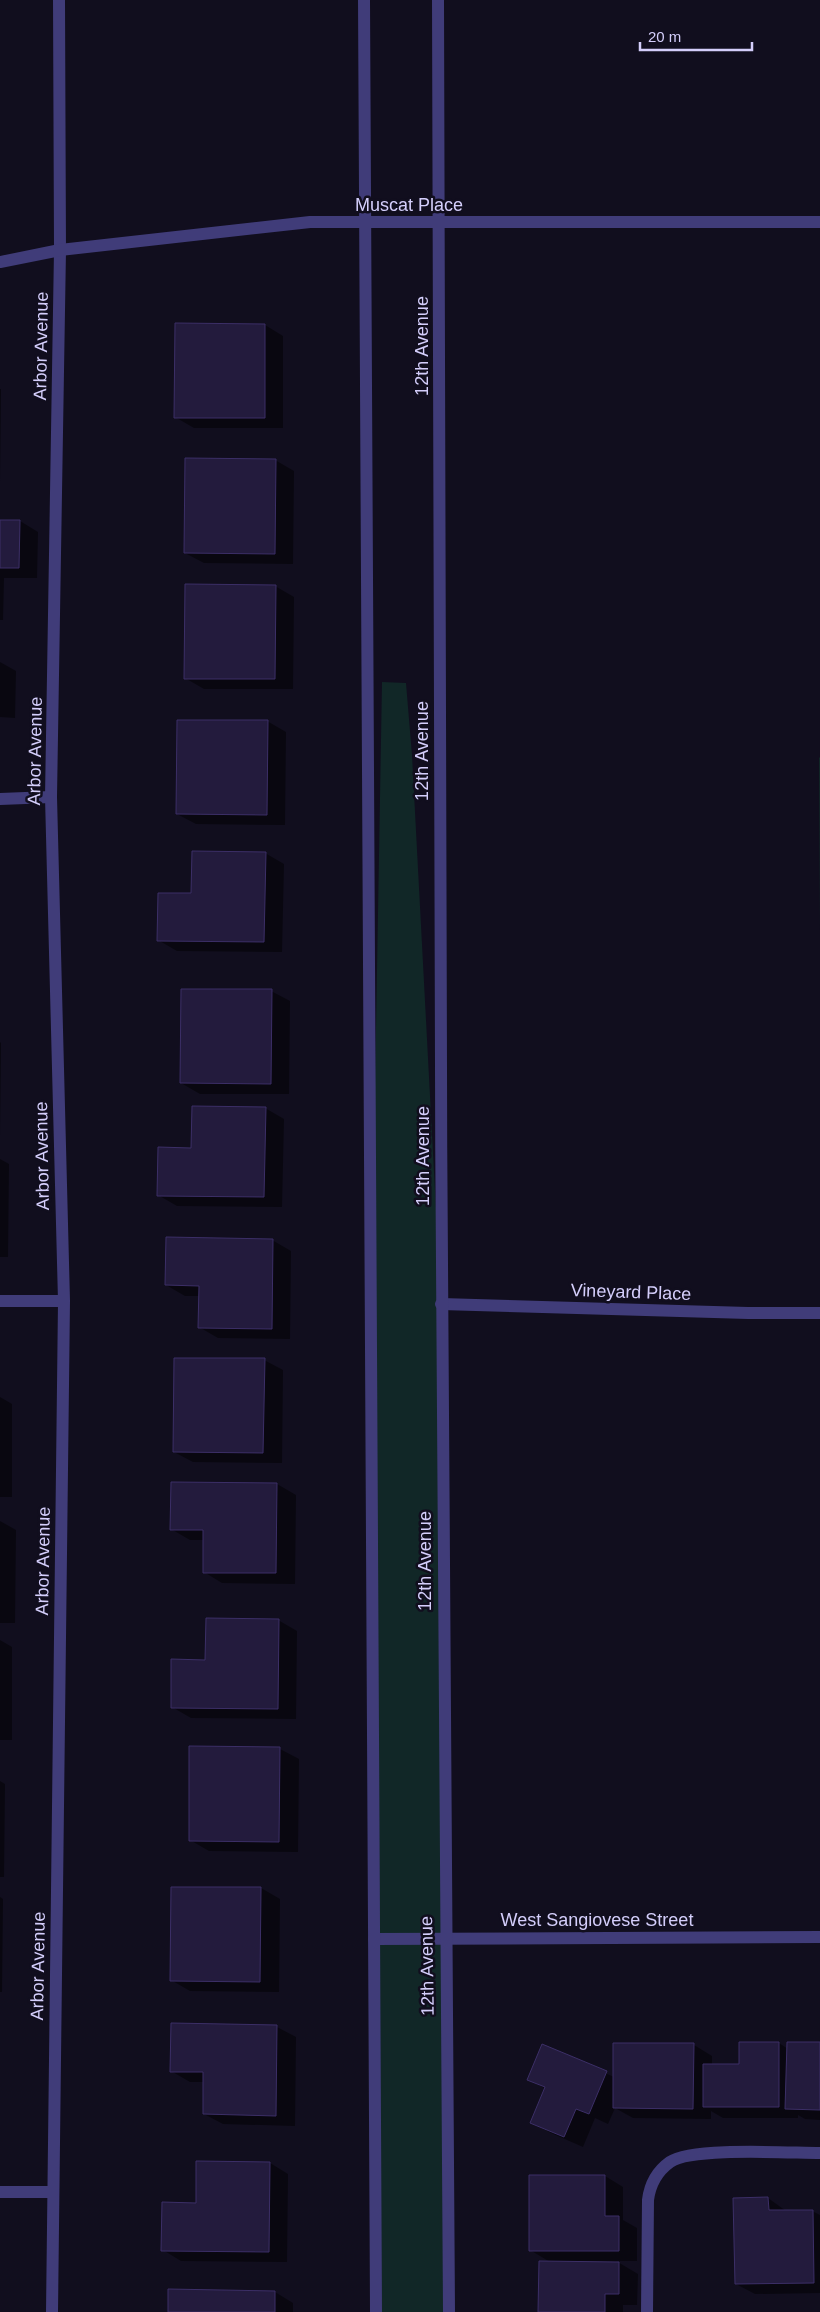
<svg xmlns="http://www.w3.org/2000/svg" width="820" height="2312" viewBox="0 0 820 2312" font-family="Helvetica,sans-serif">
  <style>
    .green { fill: #112727 }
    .shadow { fill: #0007 }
    .building { fill: #231b3d; stroke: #3c2f67 }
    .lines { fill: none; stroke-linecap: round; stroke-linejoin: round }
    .minor { stroke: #403c79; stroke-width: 12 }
    .tertiary { stroke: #403c79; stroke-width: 12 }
    .labels { text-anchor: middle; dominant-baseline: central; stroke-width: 5; stroke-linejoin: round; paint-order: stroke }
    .street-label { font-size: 18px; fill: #d4cefb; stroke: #110e1e }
  </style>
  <rect width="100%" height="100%" fill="#110e1e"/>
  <path class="green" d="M382,682L406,683L412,755L441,1304L449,2312H375L371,1316Z
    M820,757V930L819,758Z"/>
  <path class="shadow" d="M265,325L283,336V428H194L175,417Z
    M0,389H1L0,482Z
    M275,460L294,471L293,564L204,563L185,553Z
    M0,521H20L38,532L37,578H4L3,620H0Z
    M275,586L294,597L293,689H204L185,678Z
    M0,662L16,671L15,718L0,717Z
    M267,721L286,732L285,825L196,824L177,814Z
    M265,853L284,864L282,952L177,951L158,940L193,895Z
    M271,991L290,1001L289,1094H200L181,1083Z
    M0,1042L1,1043L0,1136Z
    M265,1108L284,1119L282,1207L177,1206L158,1195L193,1149Z
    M0,1159L9,1164L8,1257H0Z
    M272,1240L291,1251L290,1339L218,1338L199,1327L200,1296H185L166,1285Z
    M264,1360L283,1370L282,1463L193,1462L174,1452Z
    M0,1397L12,1404V1497H0Z
    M277,1484L296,1495L295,1584L222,1583L204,1572V1540H190L171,1529Z
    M0,1521L16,1530L15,1623H0Z
    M278,1620L297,1631L296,1719L191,1718L172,1707L206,1661Z
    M0,1640L12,1647V1740H0Z
    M280,1749L299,1759L298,1852L209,1851L190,1840Z
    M0,1781L5,1784L4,1877H0Z
    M172,1888H261L280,1899L279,1992L190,1991L171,1980Z
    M0,1897L3,1899L2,1992H0Z
    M277,2027L296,2037L295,2126L223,2124L204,2114V2082H190L171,2071Z
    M779,2043L788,2049L820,2043V2120L805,2119L798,2115V2118H723L711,2111V2119L633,2118L615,2108L608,2124L595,2118L583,2147L551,2133L532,2123L546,2089L529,2079L543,2046L614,2077L694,2045L712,2056V2065H740Z
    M270,2163L288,2174L287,2262L181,2261L163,2250L197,2204Z
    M605,2176L623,2187V2220L637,2228V2261H616L638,2274L637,2305H623V2312H539L550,2262L530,2250Z
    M768,2198L786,2211H812L820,2215V2293L755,2294L736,2284Z
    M275,2292L293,2303V2312H169Z"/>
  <path class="building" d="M175,323L265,324V418H174Z
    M185,458L276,459L275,554L184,553Z
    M0,520H20L19,568H0Z
    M185,584L276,585L275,679H184Z
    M177,720H268L267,815L176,814Z
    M192,851L266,852L264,942L157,941L158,893H191Z
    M181,989H272L271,1084L180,1083Z
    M192,1106L266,1107L264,1197L157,1196L158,1147L191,1148Z
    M166,1237L273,1239L272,1329L198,1328L199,1286L165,1285Z
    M174,1358H265L263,1453L173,1452Z
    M171,1482L277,1483L276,1573H203V1530H170Z
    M206,1618L279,1619L278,1709L171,1708V1659L205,1660Z
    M189,1746L280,1747L279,1842L189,1841Z
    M171,1887H261L260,1982L170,1981Z
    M171,2023L277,2025L276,2116L203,2114V2072H170Z
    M739,2042H779V2107H703V2064H739Z
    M787,2042H820V2110L785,2109Z
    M613,2043H694L693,2109L613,2108Z
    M542,2044L607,2071L589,2114L576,2109L564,2137L530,2123L545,2087L527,2080Z
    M196,2161L270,2162L269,2252L161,2251L162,2202L196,2203Z
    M529,2175H605V2216H619V2251H529Z
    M768,2197L769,2210H813L814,2283L735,2284L733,2198Z
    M539,2261L619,2262V2294H605V2312H538Z
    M168,2289L275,2291V2312H168Z"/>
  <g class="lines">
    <path class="minor" d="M0,799L51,797
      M0,1301H64
      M441,1304L748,1313H820
      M374,1939L820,1937
      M0,2192H52
      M52,2312L64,1301L51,797L60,250L59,0
      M647,2312L648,2200C650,2184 656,2172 670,2162C692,2147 789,2153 820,2153"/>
    <path class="tertiary" d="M364,0L376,2312
      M438,0C442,771 439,1541 449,2312
      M0,262L60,250L310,222H820"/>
  </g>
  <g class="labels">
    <g class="street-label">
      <text x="409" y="205">Muscat Place</text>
      <text transform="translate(41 346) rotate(-89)">Arbor Avenue</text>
      <text transform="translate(422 346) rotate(-90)">12th Avenue</text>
      <text transform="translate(35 751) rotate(-89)">Arbor Avenue</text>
      <text transform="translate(422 751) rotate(-90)">12th Avenue</text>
      <text transform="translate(42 1156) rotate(-91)">Arbor Avenue</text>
      <text transform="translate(423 1156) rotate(-90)">12th Avenue</text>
      <text transform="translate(631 1292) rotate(2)">Vineyard Place</text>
      <text transform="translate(43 1561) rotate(-89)">Arbor Avenue</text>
      <text transform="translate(425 1561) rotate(-90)">12th Avenue</text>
      <text x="597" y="1920">West Sangiovese Street</text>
      <text transform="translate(38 1966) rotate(-89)">Arbor Avenue</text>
      <text transform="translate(427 1966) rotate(-91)">12th Avenue</text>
    </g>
  </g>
  <path d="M640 42v8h112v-8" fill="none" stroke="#d4cefb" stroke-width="2.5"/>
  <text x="648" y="42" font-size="15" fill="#d4cefb" stroke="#110e1e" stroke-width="4" paint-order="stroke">20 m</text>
</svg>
